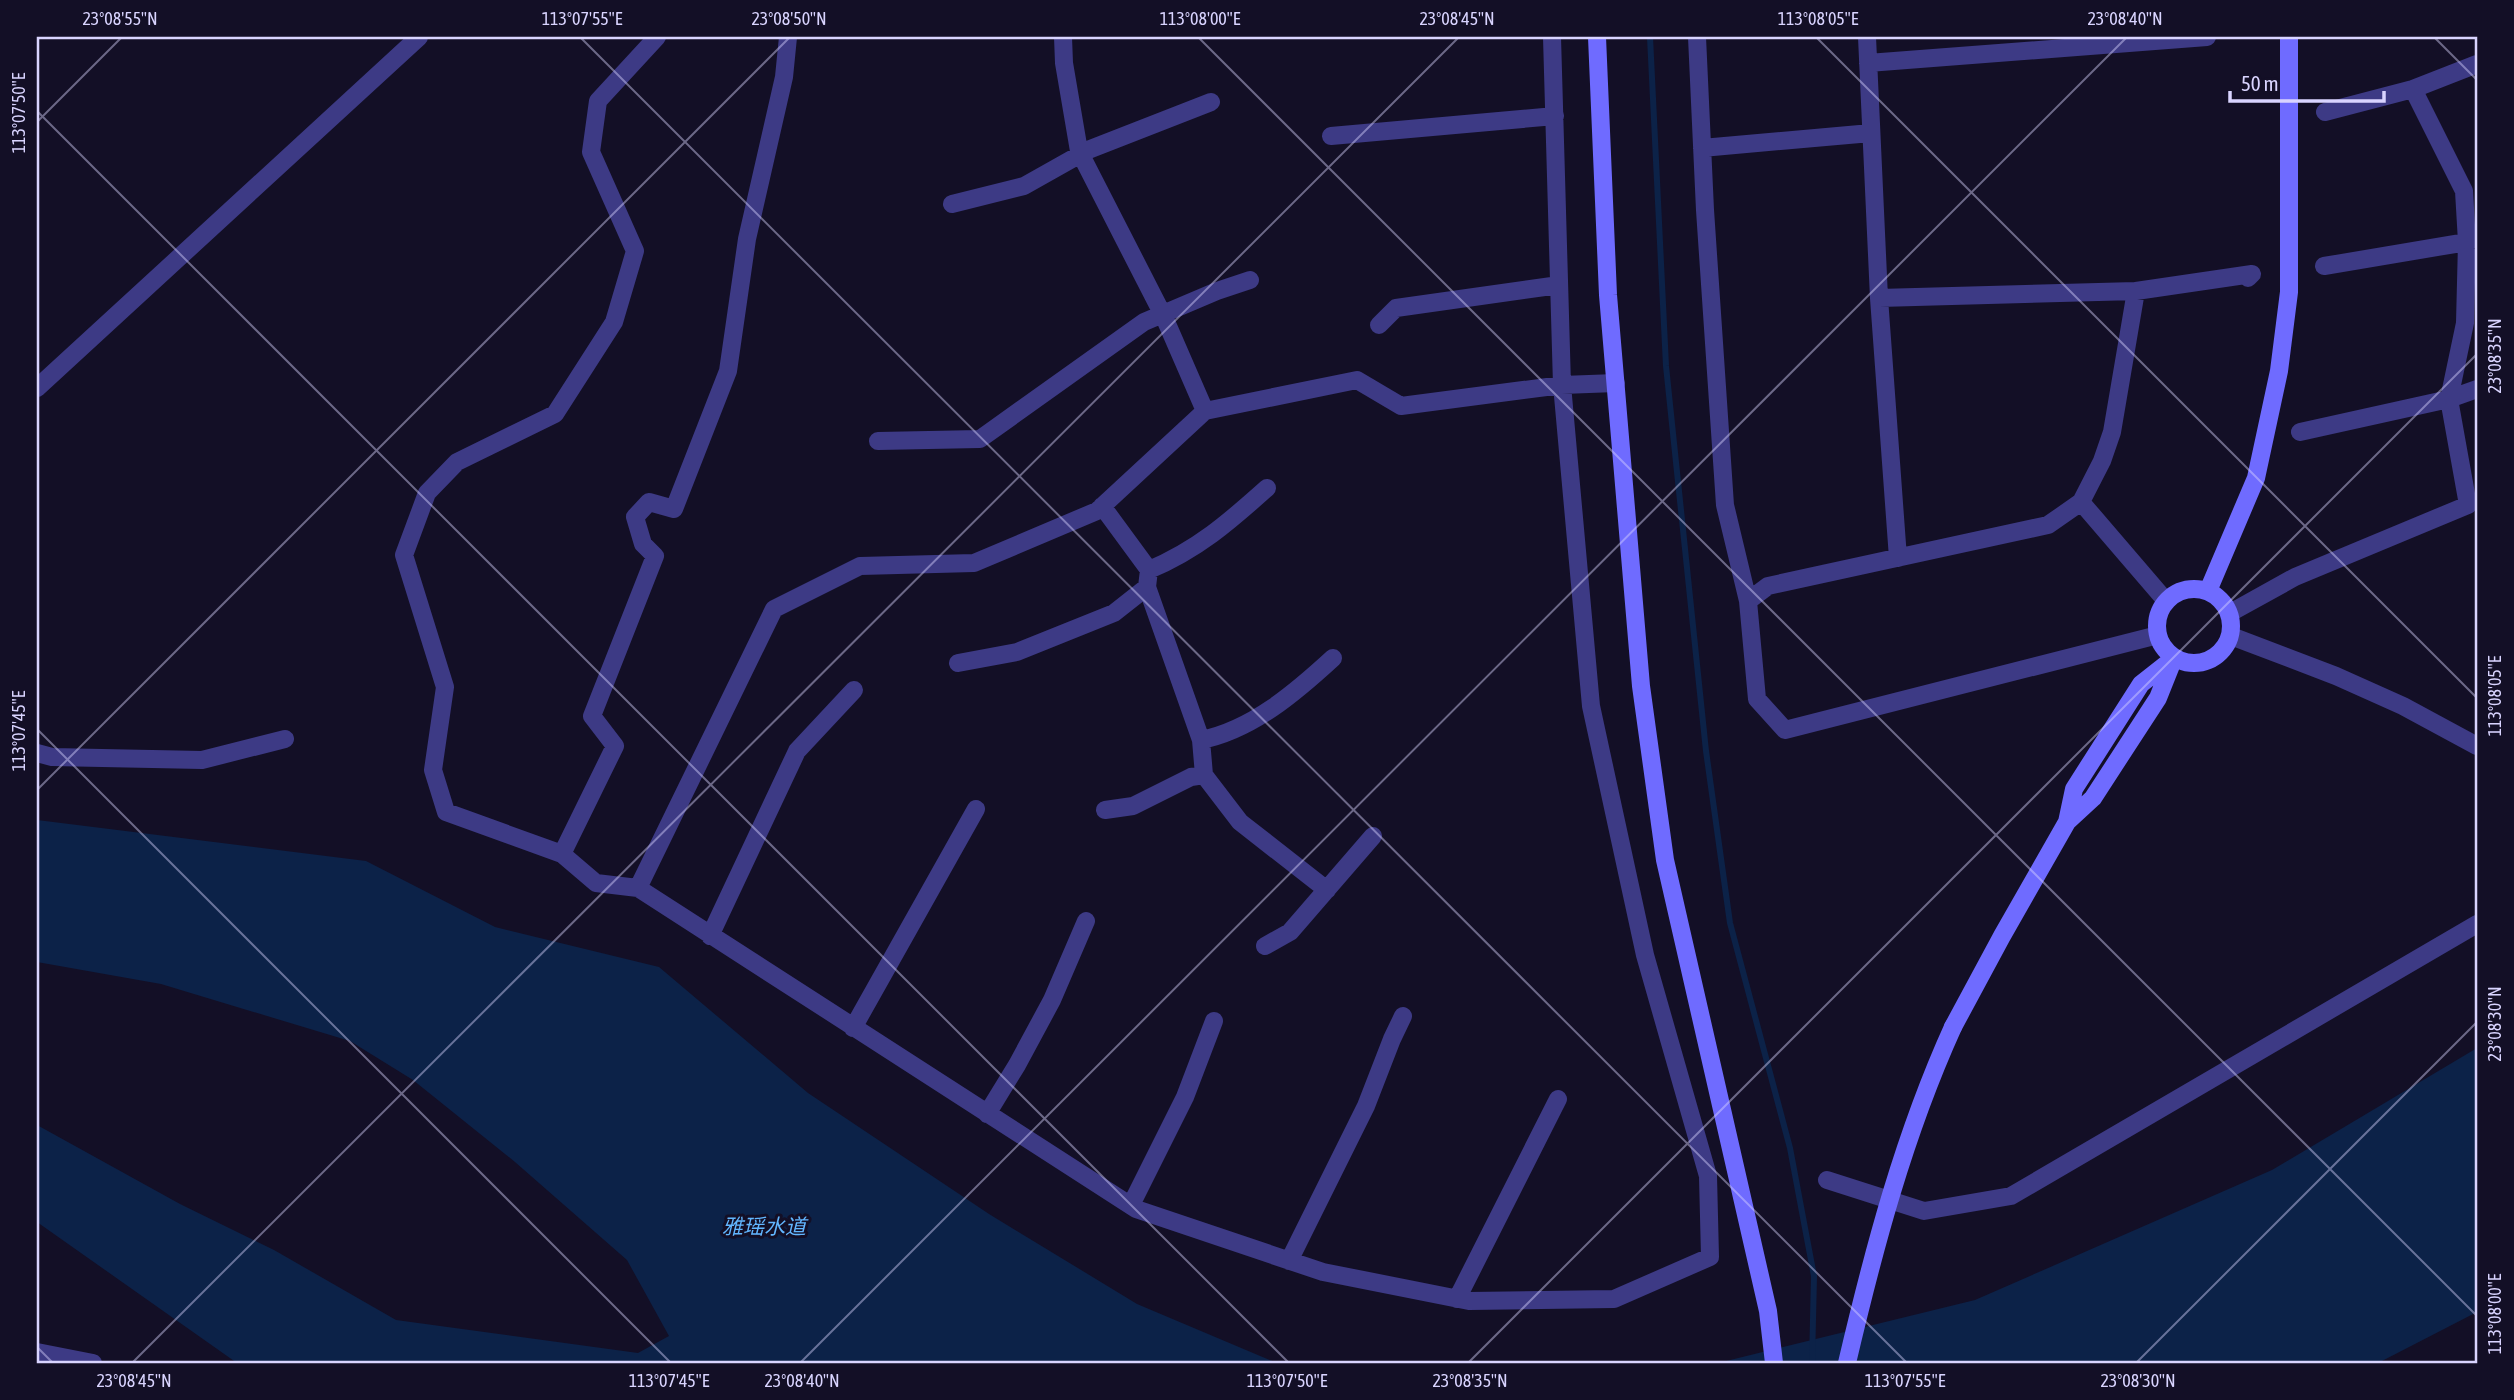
<svg xmlns="http://www.w3.org/2000/svg" width="2514" height="1400" viewBox="0 0 2514 1400" font-family="'Asap Condensed','Noto Sans SC',sans-serif">
  <style>
    .water { fill: #0c2248 }
    .lines { fill: none; stroke-linecap: round; stroke-linejoin: round }
    .stream { stroke: #0c2248; stroke-width: 6 }
    .street { stroke: #3d3a85; stroke-width: 18 }
    .secondary { stroke: #6f6bff; stroke-width: 18 }
    .secondary-bridge { stroke: #6f6bff; stroke-width: 18 }
    .ticks { fill: none; stroke: #d9d4ff; stroke-width: 2; stroke-opacity: 0.45 }
    .labels { text-anchor: middle; dominant-baseline: central; stroke-width: 6; stroke-linejoin: round; paint-order: stroke }
    .water-label { font-size: 21px; font-style: italic; fill: #62b6ff; stroke: #130f26 }
    .neatline { fill: none; stroke: #d9d4ff; stroke-width: 2.5 }
    .ticks-label { font-size: 18px; text-anchor: middle; fill: #d9d4ff }
  </style>
  <rect width="100%" height="100%" fill="#130f26"/>
  <path class="water" d="M37,820L366,861L495,927L659,967L808,1093L989,1214L1137,1304L1277,1363H237L37,1222V1125L180,1204L274,1250L396,1320L638,1353L669,1336L627,1260L515,1162L413,1080L350,1041L161,984L37,962Z
    M2477,1048V1312L2378,1363H1718L1975,1300L2272,1170Z"/>
  <g class="lines">
    <path class="stream" d="M1650,37L1666,366L1706,751L1730,923L1790,1148L1814,1276L1812,1363"/>
    <path class="street" d="M657,37L598,101L591,152L635,251L614,322L555,414L457,462L427,493L404,555L445,687L433,770L446,812L562,854L596,883L638,888L1136,1209L1323,1272L1469,1301L1614,1299L1710,1257L1708,1176L1645,955L1591,706L1562,385L1552,37
      M1063,37L1064,63L1079,151L1165,319L1205,411
      M1697,37L1705,210L1725,505L1748,601
      M1867,37L1879,298L1898,558
      M1868,63L2207,37
      M2325,112L2413,89
      M1331,136L1555,116
      M1702,148L1871,133
      M952,204L1024,186L1088,150L1211,102
      M2324,266L2467,242L2477,238
      M1879,298L2136,291
      M1379,325L1396,308L1559,285
      M37,388L419,37
      M2300,432L2449,399L2477,389
      M878,441L980,439L1144,322L1217,291L1250,280
      M2081,502L2166,601
      M1102,506L1149,570L1147,587L1201,740L1204,775L1240,822L1327,890
      M1149,570C1197,550 1229,522 1267,488
      M2230,613L2295,577L2468,505L2449,399L2465,323L2467,242L2464,191L2413,89L2477,64
      M2158,635L1785,730L1757,699L1748,601L1768,586L2048,525L2081,502L2102,461L2112,432L2136,291L2252,274L2248,278
      M2231,636L2336,676L2403,706L2477,746
      M958,663L1017,652L1114,613L1147,587
      M1201,740C1252,730 1296,692 1333,658
      M37,753L52,757L202,760L285,739
      M1105,810L1133,806L1191,777L1204,775
      M562,854L615,746L592,716L655,556L643,544L635,517L649,502L674,509L728,371L747,239L784,77L788,37
      M638,888L774,609L860,566L974,563L1097,511L1205,411L1357,380L1401,406L1562,385L1616,383
      M710,936L797,751L854,690
      M1265,946L1290,932L1373,836
      M853,1028L976,809
      M987,1114L1017,1065L1052,1000L1086,921
      M1827,1180L1924,1211L2011,1196L2477,924
      M1131,1205L1185,1097L1214,1021
      M1289,1261L1366,1106L1392,1039L1403,1016
      M1457,1299L1558,1099
      M37,1352L93,1363"/>
    <path class="secondary" d="M1597,37L1608,295L1641,686L1665,860L1768,1311L1774,1363
      M2157 626a37 37 0 1 1 74 0a37 37 0 1 1-74 0Z
      M2208,591L2256,478L2279,371L2289,292V37
      M2174,658L2158,698L2093,798L2067,822L2074,789L2141,684Z
      M1953,1027L2002,936L2067,822"/>
    <path class="secondary-bridge" d="M1847,1363C1874,1248 1904,1135 1953,1027"/>
  </g>
  <path class="ticks" d="M580,37L1907,1363M1198,37L2477,1316M1816,37L2477,698M2434,37L2477,80M37,111L1289,1363M37,122L122,37M37,729L671,1363M37,790L790,37M37,1347L53,1363M132,1363L1459,37M800,1363L2127,37M1468,1363L2477,354M2136,1363L2477,1022"/>
  <g class="labels">
    <g class="water-label">
      <text x="764" y="1226">雅瑶水道</text>
    </g>
  </g>
  <rect width="2514" height="1400" fill="none" stroke="#130f26" stroke-width="77"/>
  <path d="M2230 91v10h154v-10" fill="none" stroke="#d9d4ff" stroke-width="3.5"/>
  <text x="2241" y="91" font-size="21" fill="#d9d4ff" stroke="#130f26" stroke-width="5" paint-order="stroke">50 m</text>
  <rect x="38" y="38" width="2438" height="1324" class="neatline"/>
  <g class="ticks-label">
    <text x="120" y="25">23°08'55"N</text>
    <text x="582" y="25">113°07'55"E</text>
    <text x="789" y="25">23°08'50"N</text>
    <text x="1200" y="25">113°08'00"E</text>
    <text x="1457" y="25">23°08'45"N</text>
    <text x="1818" y="25">113°08'05"E</text>
    <text x="2125" y="25">23°08'40"N</text>
    <text transform="translate(19 113) rotate(-90)" y="6">113°07'50"E</text>
    <text transform="translate(2495 356) rotate(-90)" y="6">23°08'35"N</text>
    <text transform="translate(2495 696) rotate(-90)" y="6">113°08'05"E</text>
    <text transform="translate(19 731) rotate(-90)" y="6">113°07'45"E</text>
    <text transform="translate(2495 1024) rotate(-90)" y="6">23°08'30"N</text>
    <text transform="translate(2495 1314) rotate(-90)" y="6">113°08'00"E</text>
    <text x="134" y="1387">23°08'45"N</text>
    <text x="669" y="1387">113°07'45"E</text>
    <text x="802" y="1387">23°08'40"N</text>
    <text x="1287" y="1387">113°07'50"E</text>
    <text x="1470" y="1387">23°08'35"N</text>
    <text x="1905" y="1387">113°07'55"E</text>
    <text x="2138" y="1387">23°08'30"N</text>
  </g>
</svg>
